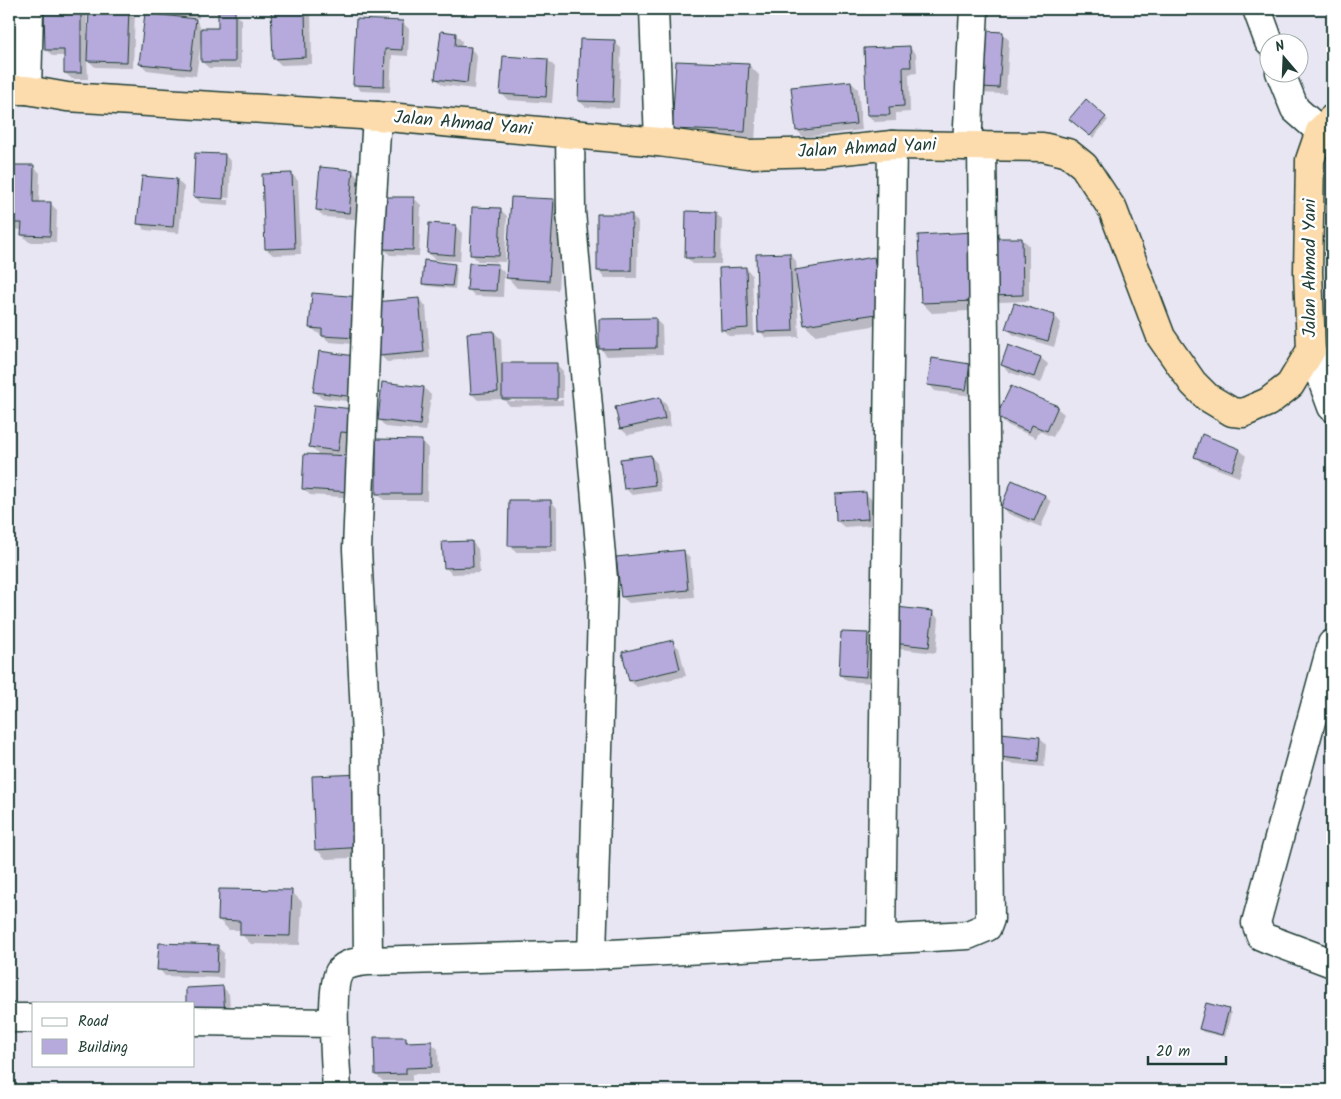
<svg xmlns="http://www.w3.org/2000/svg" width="1341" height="1099" viewBox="0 0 1341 1099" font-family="Kalam,sans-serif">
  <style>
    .shadow { fill: #0003; fill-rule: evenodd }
    .building { fill: #b5aadb; stroke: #1f3d34 }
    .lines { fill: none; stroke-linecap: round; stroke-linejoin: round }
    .minor-casing { stroke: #1f3d34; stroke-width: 31 }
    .highway-casing { stroke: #1f3d34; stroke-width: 31 }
    .minor { stroke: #fff; stroke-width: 28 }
    .highway { stroke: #fcdcac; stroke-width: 28 }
    .labels { text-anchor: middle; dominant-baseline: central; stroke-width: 5; stroke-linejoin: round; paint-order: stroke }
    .street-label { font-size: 18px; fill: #1f3d34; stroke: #fff }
  </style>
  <rect width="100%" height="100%" fill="#e9e6f4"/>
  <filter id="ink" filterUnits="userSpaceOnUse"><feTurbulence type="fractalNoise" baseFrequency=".02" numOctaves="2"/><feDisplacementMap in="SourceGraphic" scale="10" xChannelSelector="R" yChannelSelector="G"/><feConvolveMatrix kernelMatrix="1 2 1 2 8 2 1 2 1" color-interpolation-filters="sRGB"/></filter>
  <g filter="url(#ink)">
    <path class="shadow" d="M9,9H14V12H9Z
      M46,9H87V33H89L90,9H135L133,68L95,67L87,59L88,79H72L65,73V56H53L46,50Z
      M137,9H199V18L187,17V19L196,20L202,30H219L234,13L241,19V68H209L202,62L201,41L196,76L147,70L140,63L146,14ZM166,10L174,18L165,17Z
      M273,9H311L312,64L281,65L274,58Z
      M402,22L409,29L408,56L392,55L390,92L361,91L355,84Z
      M1002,33L1009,40L1006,94L972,93Z
      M455,34L462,41L461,48L471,49L477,55L474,89L443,85L436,79Z
      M614,42L621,48L619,108L586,107L579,101Z
      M910,48L916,54L917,73L909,74L910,112L896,113V121L874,122L868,115Z
      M548,60L555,67L552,103L508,100L502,94Z
      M749,65L759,75L755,142L684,138L674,128Z
      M851,82L858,89L862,130L803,137L797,130Z
      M1086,101L1108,120L1093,138L1074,122Z
      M225,155L231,162L229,205L201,203L195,197ZM200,196L229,198V200L200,199Z
      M9,166L34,167L40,173L39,203L51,204L57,210L56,242H29L22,235L23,230L9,229Z
      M352,171L359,178L355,219L324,217L317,210Z
      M292,174L298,181L301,254L273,255L266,249Z
      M143,177L177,180L184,187L179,233L145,230L139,223Z
      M414,198L421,205L419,256L390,255L383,248Z
      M553,201L563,211L558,290L517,288L507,277Z
      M501,210L507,216L505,262L478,261L471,254Z
      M715,213L722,219L721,264H693L686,257Z
      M631,215L638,222L637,278H605L598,271Z
      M455,226L462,233L460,261L435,260L428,253Z
      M973,234L986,310L932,313L922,303Z
      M1022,239L1029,245V301L998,302L991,295Z
      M790,254L796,261L797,271L874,259L884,269L892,323L815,335L805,325L797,286L799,337L766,338L760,331Z
      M454,265L457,268L455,289L427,286L423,283Z
      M497,266L504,272L503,297L475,296L468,289Z
      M746,268L752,275L754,335L729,336L722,329Z
      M419,299L426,306L430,358L387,362L380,355Z
      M1014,304L1055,316L1061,323L1054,347L1014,335L1007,329Z
      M367,305L364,345L330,342L311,328Z
      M655,319L662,326L663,354L607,356L601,349Z
      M494,332L501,339L502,364H556L563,371V398H509V401L563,400V405L510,406L503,399L478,400L472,394Z
      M1008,347L1041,358L1048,364L1041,383L1009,372L1002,365Z
      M361,358L363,403L321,398L314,391Z
      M969,365L976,372L972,396L935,391L929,384Z
      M424,388L431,395L426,431L386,427L379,420Z
      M660,398L667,405L671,426L628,435L621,429Z
      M315,406L358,439L347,438L345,457L357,498L310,495L304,489L320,456L311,447Z
      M1057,408L1064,414L1053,437L1039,431L1036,438L1005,424L998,417Z
      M421,441L428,448L427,500H384L377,493Z
      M1240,450L1246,456L1239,477L1202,463L1195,457Z
      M650,456L657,463L661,491L632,495L625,488Z
      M1013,482L1045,496L1051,502L1041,527L1009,514L1002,507Z
      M866,494L872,500L874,525L844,527L837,521Z
      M551,501L557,508V552H516L510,546Z
      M472,542L478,549L480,573L452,574L445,567Z
      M683,551L690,558L694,597L629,603L622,597Z
      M932,612L939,619L936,653L900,649L893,643Z
      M868,634L874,641L872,683L847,681L840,675Z
      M672,642L679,648L686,676L637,687L630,681Z
      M1040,738L1046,745L1044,767L1007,763L1000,757Z
      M363,775L376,857L326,859L316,849Z
      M291,891L302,902L300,945L251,944L241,934V930H229L219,920Z
      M217,947L224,953L223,978L165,976L159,969Z
      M223,987L229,994L231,1021L194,1022V1003Z
      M1228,1010L1231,1013L1225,1037L1203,1032L1200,1029Z
      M405,1038L410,1043H431L438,1049L439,1074H412V1081H383L376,1075Z"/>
    <path class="building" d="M44,9H81V73H64V50H45Z
      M89,9H129L127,62L87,61Z
      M166,9H193V11H166Z
      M271,9H305L306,57L273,59Z
      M218,11H235V62H201V28H218Z
      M145,13L196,19L190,69L139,64Z
      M356,19L403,21L402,50L385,49L384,86L353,85Z
      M968,30L1003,32L999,88L964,86Z
      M441,31L456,33L455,46L471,47L467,83L435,79Z
      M580,39L615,40L613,102L578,101Z
      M910,46L911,67H903L904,106L889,107L890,115H867L864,48Z
      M503,56L548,59L546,97L500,94Z
      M676,61L749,64L745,132L672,129Z
      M851,81L856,124L796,131L791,87Z
      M1086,99L1106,117L1090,136L1069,119Z
      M195,153L225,154L223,199L193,197Z
      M9,165H34L33,202H51L50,236L21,235L22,223H9Z
      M320,167L353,170L349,213L316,210Z
      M292,173L295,248L265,249L262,174Z
      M142,176L177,179L173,227L137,224Z
      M383,197H414L413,250L382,249Z
      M511,197L554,199L549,281L506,278Z
      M472,207L501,208L499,256L470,255Z
      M686,211L716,212L715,258H685Z
      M597,214H632L631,271H597Z
      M429,223L456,225L454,255L427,253Z
      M974,232L976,301L921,303L918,235Z
      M989,238H1022L1023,295L990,296Z
      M790,253L793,331L758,332L756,254Z
      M874,257L883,313L804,325L795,270Z
      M424,260L455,264L452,286L422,284Z
      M469,263L498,264L496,291L467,290Z
      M746,267L748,328L721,330L719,268Z
      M312,293L361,297L358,338L322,336V329L309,328Z
      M419,298L424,352L379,356L374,302Z
      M1014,303L1055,315L1048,341L1005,329Z
      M656,318V348L599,349V319Z
      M494,331L498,392L471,394L467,333Z
      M1008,345L1041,357L1034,377L1001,365Z
      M319,351L362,357L356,397L313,392Z
      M932,358L970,364L966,390L927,385Z
      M502,363H557V399H502Z
      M382,382L424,387L420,425L378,420Z
      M1011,386L1058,406L1047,431L1032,425L1029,432L996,417Z
      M660,397L665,419L620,429L615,407Z
      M314,405L354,409L352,433L341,432L338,451L309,447Z
      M1202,434L1240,449L1232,471L1194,457Z
      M376,439L422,440L421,494H376Z
      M304,454L353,456L351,492L302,489Z
      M651,455L655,485L624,489L620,459Z
      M1012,480L1045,495L1034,521L1001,507Z
      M866,492L868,519L836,521L835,494Z
      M509,500H551V546H508Z
      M472,541L473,567L444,568L442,542Z
      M684,550L688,590L621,597L616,557Z
      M896,607L933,611L929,647L892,643Z
      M841,632L868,633L866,677L839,675Z
      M673,640L680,669L629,681L622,652Z
      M1001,733L1040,737L1038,761L999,757Z
      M363,774L366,847L315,850L312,776Z
      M219,889L292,890L290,936L240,935V921L218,920Z
      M159,943L218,945L217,972L157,970Z
      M223,986L225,1015L194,1017V1003H186V988Z
      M1206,1003L1229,1009L1222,1035L1199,1029Z
      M374,1037H406V1042L432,1041V1067L406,1068V1074L375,1075Z"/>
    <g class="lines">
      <defs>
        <path id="minor" d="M654,9L659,142
          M1257,9L1269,42
          M1280,72L1295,109L1320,131
          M27,90L29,9
          M570,133L571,212L603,579L592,955
          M967,146L974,9
          M1311,350L1332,407
          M1332,644L1256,923L1261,936L1268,939L1332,963
          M881,940L892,145
          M368,961L366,736L357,549L370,232L377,116
          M9,1018H34
          M194,1021L334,1023
          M337,1090C336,1069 329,985 340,971C346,963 358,962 368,961L592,955L968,935L987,927L990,919L982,146"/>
        <path id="highway" d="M9,90H27L67,97L377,116L659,142L749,154L825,152L892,145L1043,147L1068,153L1084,166L1113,210L1161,337L1193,383L1207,397L1232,412L1243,413L1268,402L1290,385L1311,350L1308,272L1310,160L1320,131L1332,119"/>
      </defs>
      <use href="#minor" class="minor-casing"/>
      <use href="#highway" class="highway-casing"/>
      <use href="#minor" class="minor"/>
      <use href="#highway" class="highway"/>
    </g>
  </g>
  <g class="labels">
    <g class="street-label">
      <text transform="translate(463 124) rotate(5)">Jalan Ahmad Yani</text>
      <text transform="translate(867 149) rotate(-3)">Jalan Ahmad Yani</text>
      <text transform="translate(1310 268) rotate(-90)">Jalan Ahmad Yani</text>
    </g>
  </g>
  <rect width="1341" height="1099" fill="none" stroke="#fff" stroke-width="30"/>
  <rect x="15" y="15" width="1311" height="1069" fill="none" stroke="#1f3d34" stroke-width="2" filter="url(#ink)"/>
  <rect x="32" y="1002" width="162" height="65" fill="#ffffff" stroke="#a5b1ae"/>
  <rect x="42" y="1018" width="25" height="8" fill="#ffffff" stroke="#a5b1ae"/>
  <text x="78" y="1026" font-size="15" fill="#1f3d34">Road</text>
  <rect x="42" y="1039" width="25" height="15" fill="#b5aadb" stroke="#a5b1ae"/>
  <text x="78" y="1052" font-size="15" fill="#1f3d34">Building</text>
  <g transform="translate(1284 58) rotate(341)"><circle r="24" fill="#ffffff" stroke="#a5b1ae"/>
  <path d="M0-4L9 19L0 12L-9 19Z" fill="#1f3d34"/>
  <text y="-8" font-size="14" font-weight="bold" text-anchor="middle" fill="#1f3d34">N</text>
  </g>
  <path d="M1148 1056v8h78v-8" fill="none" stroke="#1f3d34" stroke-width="2.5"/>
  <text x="1156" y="1056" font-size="15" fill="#1f3d34" stroke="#ffffff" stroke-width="4" paint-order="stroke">20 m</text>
</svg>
